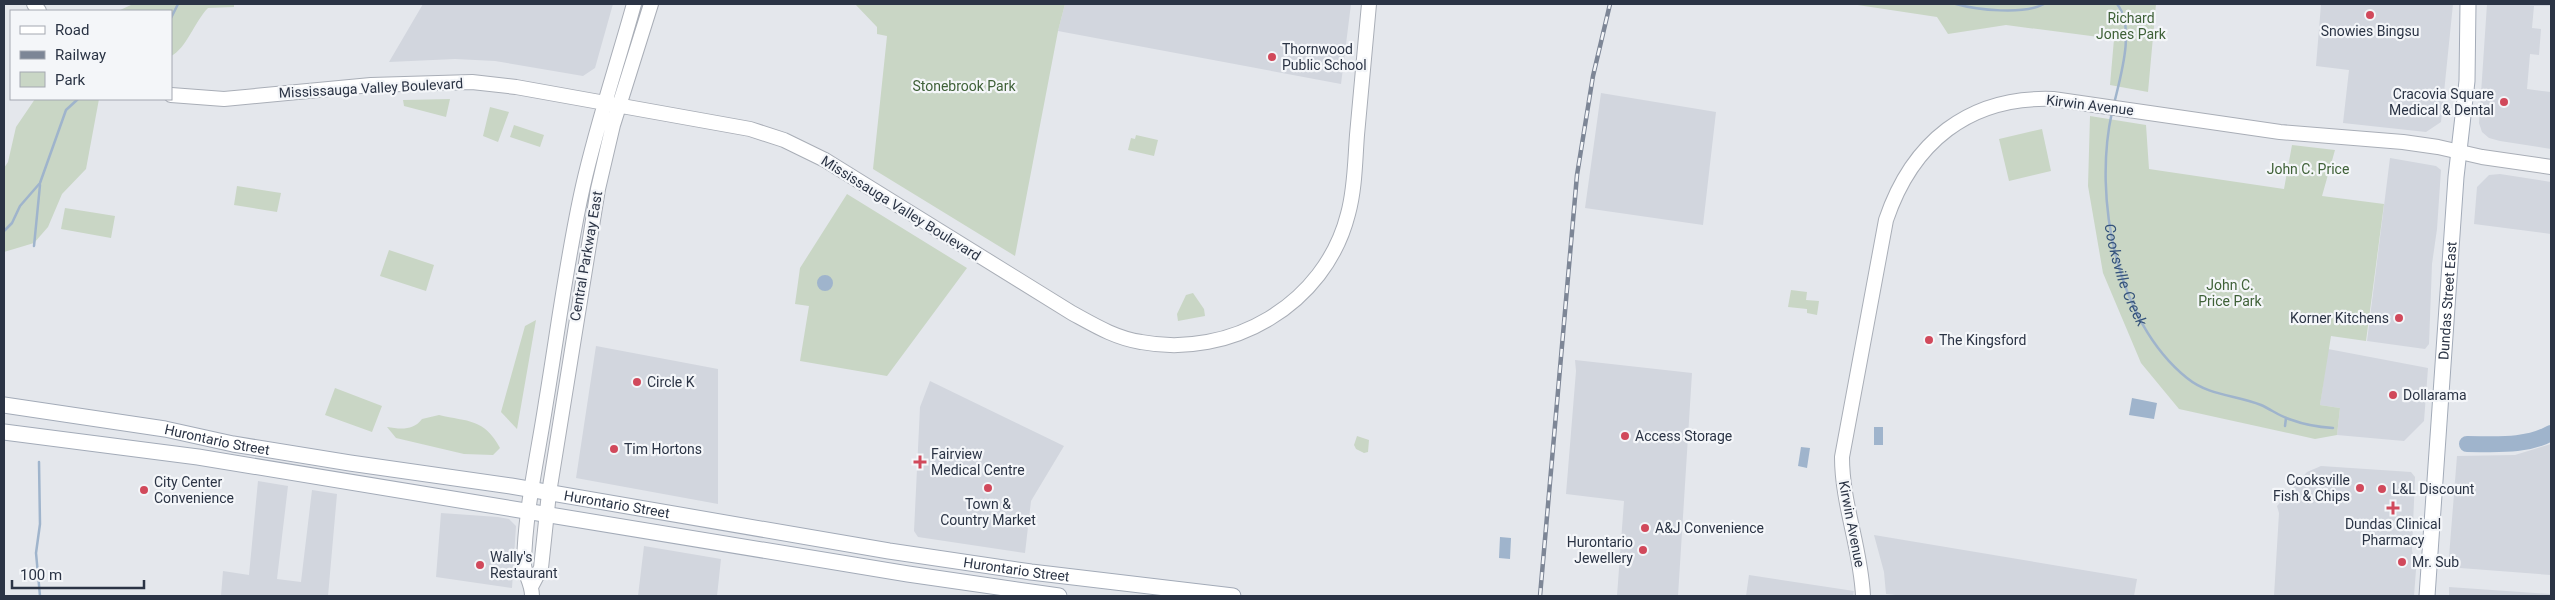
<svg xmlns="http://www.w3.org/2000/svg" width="2555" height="600" viewBox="0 0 2555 600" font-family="Roboto,sans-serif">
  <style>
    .built { fill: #d2d6de }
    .green { fill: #c9d6c5 }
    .water { fill: #9fb4cc }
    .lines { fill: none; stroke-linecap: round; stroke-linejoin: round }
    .stream { stroke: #9fb4cc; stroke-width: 2.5 }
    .river { stroke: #9fb4cc; stroke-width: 16 }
    .secondary-casing { stroke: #a9aeb7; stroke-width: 16 }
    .primary-casing { stroke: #a3abb8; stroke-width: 17 }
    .secondary { stroke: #fff; stroke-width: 14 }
    .primary { stroke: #fff; stroke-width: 15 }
    .rail-casing { stroke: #7d8696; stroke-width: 4.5 }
    .rail { stroke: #f4f6f9; stroke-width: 2.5; stroke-dasharray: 8; stroke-linecap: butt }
    .poi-dot { fill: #d1495b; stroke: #f4f6f9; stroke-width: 2 }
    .labels { text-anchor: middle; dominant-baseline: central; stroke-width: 4.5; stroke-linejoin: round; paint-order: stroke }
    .park-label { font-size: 14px; fill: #3f6138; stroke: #f4f6f9 }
    .poi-label { font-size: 14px; fill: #2b3445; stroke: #f4f6f9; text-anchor: start }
    .street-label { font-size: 14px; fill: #2b3445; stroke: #f4f6f9 }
    .water-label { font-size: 15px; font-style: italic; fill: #34527a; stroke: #f4f6f9 }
  </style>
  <rect width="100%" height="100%" fill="#e4e7ec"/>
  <path class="built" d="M423,4H613L595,68L583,76L495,61L455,59L389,62Z
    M1065,4H1351L1341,84L1058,31Z
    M2321,4H2453L2441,122L2426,132L2343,123L2349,70L2316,66Z
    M2487,4H2551V6H2534L2532,28L2541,29L2539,55L2530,54L2527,89L2551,92V149L2500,141L2489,138L2482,132L2479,123Z
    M1601,93L1716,112L1703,225L1585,208Z
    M2390,158L2436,166L2441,170L2437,229L2432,264L2429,344L2425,349L2367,341Z
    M2500,174L2551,182V234L2474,224L2477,187L2489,175Z
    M596,346L718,369V504L576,478Z
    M2328,349L2428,368L2424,421L2404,441L2337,435L2340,408L2320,405Z
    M1575,360L1692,373L1678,596H1617L1624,501L1566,494L1576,371Z
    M930,381L1064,446L1031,501L1025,553L918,537L914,531L920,407Z
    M2551,444V575L2460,568L2449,557L2457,456L2515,455Z
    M2321,466L2411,472L2415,477L2412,550L2416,570L2414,596H2274L2279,513L2277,506L2307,472Z
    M258,481L288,486L277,579L301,582L312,490L337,494L328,596H221L223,571L249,575Z
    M441,513L498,517L509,519L516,526L512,588L436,577Z
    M1874,535L2137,579L2134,596H1905L1886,594L1884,572Z
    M644,546L721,559L717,596H638Z
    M1749,575L1854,591L1853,596H1746Z
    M2449,587L2551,594V596H2449Z"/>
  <path class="green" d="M133,4H234V7L208,8C195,21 186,49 171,56V11H118Z
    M855,4H1065L1058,31L1015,256L873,169L887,36L877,34V27Z
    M1851,4H2156L2148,92L2110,85L2114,39L2006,25L1948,34L1937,17Z
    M35,99H99L86,169L62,194L48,227L34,243L4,252V168L8,162L16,127Z
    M450,99L446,117L404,106L403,100Z
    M490,107L509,112L498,142L483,136Z
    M2090,116L2146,125L2149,169L2284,189L2292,145L2335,150L2322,196L2384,204L2366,341L2331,336L2320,405L2340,408L2337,435L2315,439L2179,409L2141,363L2103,273L2088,186Z
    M514,125L544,135L540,147L510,137Z
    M2042,129L2051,171L2009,181L1999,139Z
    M1136,135L1158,140L1154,156L1128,150L1131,138L1135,139Z
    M237,186L281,193L277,212L234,205Z
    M847,194L967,268L887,376L800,361L809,306L795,304L800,268Z
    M65,208L115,216L111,238L61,229Z
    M389,250L434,265L426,291L380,276Z
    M1791,290L1807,292L1806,300L1819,301L1817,315L1807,313V309L1788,307Z
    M1193,293L1204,309L1205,316L1178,321L1177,314L1186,295Z
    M536,320L517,429L501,412L525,326Z
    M335,388L382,406L372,432L325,415Z
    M439,415C468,422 484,418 500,448L493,455L464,454L396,438L387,427C400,429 413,431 422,419Z
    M1357,436L1369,440L1368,452L1364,453L1356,449L1354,445Z"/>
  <path class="water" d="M817 283a8 8 0 1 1 16 0a8 8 0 1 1-16 0Z
    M2132,398L2157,403L2154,419L2129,415Z
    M1874,427H1883V445H1874Z
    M1801,447L1810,448L1807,468L1798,466Z
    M1500,537L1511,538L1510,559L1499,558Z"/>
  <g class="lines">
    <g class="stream">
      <path d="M1956,4C1977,10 2024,15 2044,4"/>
      <path d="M171,18L178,4"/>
      <path d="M2114,104C2120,78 2136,27 2117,4"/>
      <path id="s1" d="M2112,112C2093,197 2116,321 2187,378C2209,396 2236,395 2261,405C2272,410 2281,417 2292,420C2305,425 2319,427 2333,428"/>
      <path d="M4,231L12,223L20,206L40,183L66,110L78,99"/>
      <path d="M34,246L40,185"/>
      <path d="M2285,426L2286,418"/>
      <path d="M39,462L40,524L36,553L40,596"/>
    </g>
    <path class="river" d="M2467,444C2496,444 2526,447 2551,433"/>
    <defs>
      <path id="secondary" d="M34,4L39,11
        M171,95L224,99L371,85L472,82L516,87L750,129L784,140L825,160L1072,313C1094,325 1115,338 1141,342C1230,359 1325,305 1348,214C1355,189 1355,161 1357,135C1361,92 1365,48 1369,4
        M532,585L541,568L549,493L598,189L613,125L651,4
        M532,596C532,582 524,574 524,564C525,510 538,455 546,402C558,330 567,257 583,186C597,124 617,65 634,4
        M1863,596C1861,549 1842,504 1842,457L1886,220C1912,143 1968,96 2053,99L2280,132L2403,142L2438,147L2482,157L2551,167"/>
      <g id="primary">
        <path id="s2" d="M4,405L165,429L233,444L350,463L511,486L889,551L1031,572L1233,596"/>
        <path d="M4,432L198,457L908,574L1059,596"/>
        <path id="s3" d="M2427,596L2456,177L2467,81L2468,4"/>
      </g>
    </defs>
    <use href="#secondary" class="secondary-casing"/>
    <use href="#primary" class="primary-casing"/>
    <use href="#secondary" class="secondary"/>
    <use href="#primary" class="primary"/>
    <defs>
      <path id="rail" d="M1540,596L1577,175L1593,76L1610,4"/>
    </defs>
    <use href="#rail" class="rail-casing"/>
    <use href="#rail" class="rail"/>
  </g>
  <g class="poi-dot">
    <circle cx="2370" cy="15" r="5"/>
    <circle cx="1272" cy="57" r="5"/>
    <circle cx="2504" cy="102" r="5"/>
    <circle cx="2399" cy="318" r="5"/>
    <circle cx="1929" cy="340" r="5"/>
    <circle cx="637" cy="382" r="5"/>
    <circle cx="2393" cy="395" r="5"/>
    <circle cx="1625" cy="436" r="5"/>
    <circle cx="614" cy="449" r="5"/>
    <path d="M917.5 454.5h5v5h5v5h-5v5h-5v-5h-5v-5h5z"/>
    <circle cx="988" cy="488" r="5"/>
    <circle cx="2360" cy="488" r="5"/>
    <circle cx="2382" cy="489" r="5"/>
    <circle cx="144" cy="490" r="5"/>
    <path d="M2390.5 500.5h5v5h5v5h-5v5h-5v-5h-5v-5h5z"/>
    <circle cx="1645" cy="528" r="5"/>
    <circle cx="1643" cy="550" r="5"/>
    <circle cx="2402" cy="562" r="5"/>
    <circle cx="480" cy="565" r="5"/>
  </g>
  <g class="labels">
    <g class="park-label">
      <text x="2131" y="18">Richard<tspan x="2131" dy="16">Jones Park</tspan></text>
      <text x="964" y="86">Stonebrook Park</text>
      <text x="2308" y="169">John C. Price</text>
      <text x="2230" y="285">John C.<tspan x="2230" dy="16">Price Park</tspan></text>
    </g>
    <g class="poi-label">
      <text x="2370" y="31" text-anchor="middle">Snowies Bingsu</text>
      <text x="1282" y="49">Thornwood<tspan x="1282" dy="16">Public School</tspan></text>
      <text x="2494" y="94" text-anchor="end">Cracovia Square<tspan x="2494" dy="16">Medical &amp; Dental</tspan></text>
      <text x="2389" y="318" text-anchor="end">Korner Kitchens</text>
      <text x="1939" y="340">The Kingsford</text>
      <text x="647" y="382">Circle K</text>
      <text x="2403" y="395">Dollarama</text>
      <text x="1635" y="436">Access Storage</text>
      <text x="624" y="449">Tim Hortons</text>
      <text x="931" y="454">Fairview<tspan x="931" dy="16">Medical Centre</tspan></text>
      <text x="2350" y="480" text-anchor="end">Cooksville<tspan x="2350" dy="16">Fish &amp; Chips</tspan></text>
      <text x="154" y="482">City Center<tspan x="154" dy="16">Convenience</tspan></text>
      <text x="2392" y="489">L&amp;L Discount</text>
      <text x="988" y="504" text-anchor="middle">Town &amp;<tspan x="988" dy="16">Country Market</tspan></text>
      <text x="2393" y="524" text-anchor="middle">Dundas Clinical<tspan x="2393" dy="16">Pharmacy</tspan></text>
      <text x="1655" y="528">A&amp;J Convenience</text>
      <text x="1633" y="542" text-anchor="end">Hurontario<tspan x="1633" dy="16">Jewellery</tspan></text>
      <text x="490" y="557">Wally's<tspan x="490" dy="16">Restaurant</tspan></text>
      <text x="2412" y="562">Mr. Sub</text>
    </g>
    <g class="street-label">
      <text transform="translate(371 88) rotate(-3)">Mississauga Valley Boulevard</text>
      <text transform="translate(2090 105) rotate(7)">Kirwin Avenue</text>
      <text transform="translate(901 208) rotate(32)">Mississauga Valley Boulevard</text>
      <text transform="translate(586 256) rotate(-80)">Central Parkway East</text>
      <text stroke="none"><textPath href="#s3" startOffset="296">Dundas Street East</textPath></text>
      <text stroke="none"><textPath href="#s2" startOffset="216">Hurontario Street</textPath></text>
      <text stroke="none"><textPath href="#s2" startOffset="621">Hurontario Street</textPath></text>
      <text transform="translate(1852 524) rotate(79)">Kirwin Avenue</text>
      <text stroke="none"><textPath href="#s2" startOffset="1026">Hurontario Street</textPath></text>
    </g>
    <g class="water-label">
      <text stroke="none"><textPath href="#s1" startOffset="166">Cooksville Creek</textPath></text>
    </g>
  </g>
  <rect width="2555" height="600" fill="none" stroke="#2b3445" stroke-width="10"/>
  <rect x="10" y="10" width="162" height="90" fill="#f4f6f9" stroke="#a4a8b1"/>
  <rect x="20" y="26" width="25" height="8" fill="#ffffff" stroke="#a4a8b1"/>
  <text x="55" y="35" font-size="15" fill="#2b3445">Road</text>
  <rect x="20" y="51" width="25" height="8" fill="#7d8696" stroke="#a4a8b1"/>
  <text x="55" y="60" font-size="15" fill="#2b3445">Railway</text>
  <rect x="20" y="72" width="25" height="15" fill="#c9d6c5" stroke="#a4a8b1"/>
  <text x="55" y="85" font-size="15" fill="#2b3445">Park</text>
  <path d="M12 580v8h132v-8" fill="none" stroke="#2b3445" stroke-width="2.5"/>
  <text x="20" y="580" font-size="15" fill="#2b3445" stroke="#f4f6f9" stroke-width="4" paint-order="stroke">100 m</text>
</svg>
